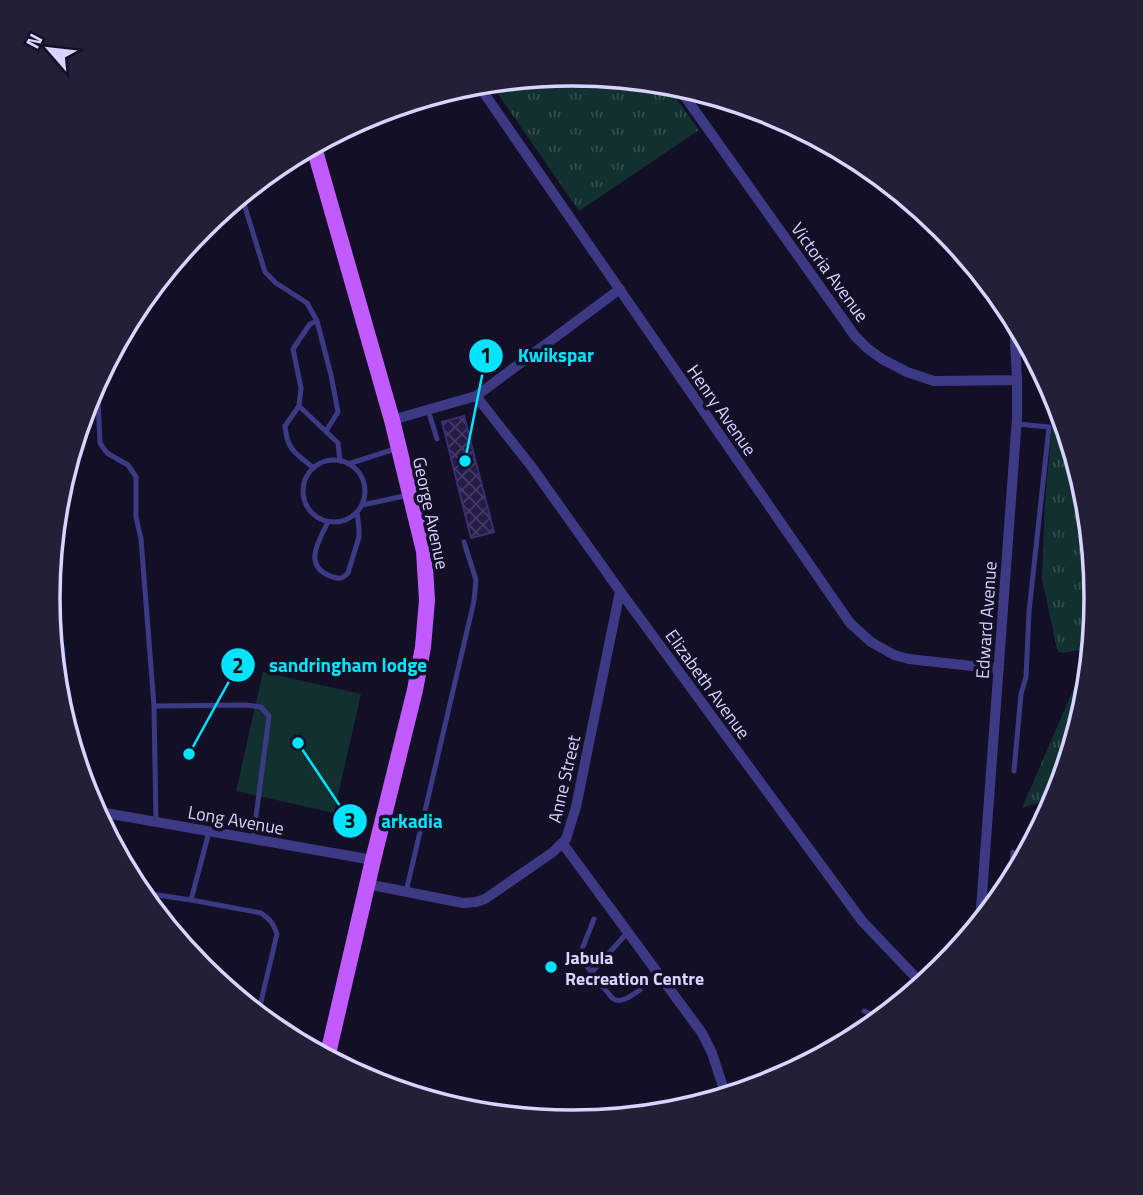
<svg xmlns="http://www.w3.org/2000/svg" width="1143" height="1195" viewBox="0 0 1143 1195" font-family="'Titillium Web',sans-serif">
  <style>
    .grass { fill: url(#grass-tufts) }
    .pitch { fill: #12302f }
    .water { fill: #0c2248 }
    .building { fill: url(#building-cross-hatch); stroke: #3b2d73; stroke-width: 2 }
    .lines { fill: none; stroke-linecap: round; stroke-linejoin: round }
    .service { stroke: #3d3a85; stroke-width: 5 }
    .minor { stroke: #3d3a85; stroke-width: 10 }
    .primary { stroke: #c25bff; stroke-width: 16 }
    .poi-dot { fill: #00e5ff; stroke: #130f26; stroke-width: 2.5 }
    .labels { text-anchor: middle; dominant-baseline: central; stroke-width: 7; stroke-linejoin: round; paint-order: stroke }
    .street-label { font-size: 18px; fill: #d9d4ff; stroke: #130f26 }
    .poi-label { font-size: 18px; font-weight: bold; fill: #d9d4ff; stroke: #130f26; text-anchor: start }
    .rim { fill: none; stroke: #d9d4ff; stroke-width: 3.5 }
    .leader { fill: none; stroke: #00e5ff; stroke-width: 2.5 }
    .callout-dot { fill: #00e5ff; stroke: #130f26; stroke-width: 2.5 }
    .mark-label { font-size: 21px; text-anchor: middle; font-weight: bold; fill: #111 }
    .callout-label { font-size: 19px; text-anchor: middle; font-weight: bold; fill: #00e5ff; stroke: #130f26; stroke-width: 7; stroke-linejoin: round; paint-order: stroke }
  </style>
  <defs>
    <pattern id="grass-tufts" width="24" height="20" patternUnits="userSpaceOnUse" patternTransform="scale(1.75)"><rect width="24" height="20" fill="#12302f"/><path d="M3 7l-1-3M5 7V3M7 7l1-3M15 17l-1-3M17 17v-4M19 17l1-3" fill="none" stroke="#344d4e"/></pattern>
    <pattern id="building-cross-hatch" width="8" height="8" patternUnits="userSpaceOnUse" patternTransform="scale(1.75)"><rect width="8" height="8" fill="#241b47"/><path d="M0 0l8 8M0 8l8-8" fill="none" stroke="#433b63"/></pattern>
  </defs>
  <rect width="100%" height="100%" fill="#130f26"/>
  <path class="grass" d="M572,73L665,83L699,130L579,211L489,81Z
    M1061,414L1086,496L1096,598L1086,700L1056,797L1022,808L1089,653L1085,649L1063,653L1059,652L1057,649L1042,579L1045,501L1052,426Z"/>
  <path class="pitch" d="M66,467V527H54L57,495Z
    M263,672L361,694L334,813L236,791Z"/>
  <path class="water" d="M52,645H66L67,663L54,664Z"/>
  <path class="building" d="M464,416L494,532L471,538L442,422Z"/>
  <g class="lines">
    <path class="service" d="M241,194L265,272L276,283L307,303L317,321L331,375L338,412L326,431
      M97,378L100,443L107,453L128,465L136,477V517L141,539L154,706L156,822
      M299,406L338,443L340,461
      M428,410L437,439
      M303 491a31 31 0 1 1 62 0a31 31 0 1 1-62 0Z
      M348,464L395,449
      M314,468C296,454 287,450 285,426L299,406L301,388L293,349L310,324L317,321
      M362,505L409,495
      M328,522C318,542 302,567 333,577C340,579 342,579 348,573L359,537V529L357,512
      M154,706L246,705L261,707L269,716L253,840
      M1014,771L1021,694L1026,677L1029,612L1049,427L1017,424
      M1011,883L1013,852
      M138,892L191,900L261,913C270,919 274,924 277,934L260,1006L257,1014
      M406,892L474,601L476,580L464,542
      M191,900L209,832
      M594,919L582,949L581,959L612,998C621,1005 632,995 640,990
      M591,973L628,932
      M864,1011L878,1017L882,1018"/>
    <path class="minor" d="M477,83L850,623L871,642L894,655L909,659L999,669
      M676,84L855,336L867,348L882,359L907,372L934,381L1017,380
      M476,396L531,466L620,591L862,921L922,984
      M392,420L476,396L620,289
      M94,811L373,860
      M563,844L702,1033L712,1053L726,1096
      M367,884L463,903L476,902L485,899L553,852L566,839L576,807L620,591
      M980,922L1017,418V380L1014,319"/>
    <path class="primary" d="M313,144L392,420L424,551L427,600L423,647L415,690L373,860L327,1058"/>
  </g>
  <circle class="poi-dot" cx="551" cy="967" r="7"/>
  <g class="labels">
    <g class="street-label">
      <text transform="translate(830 272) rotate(54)">Victoria Avenue</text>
      <text transform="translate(722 410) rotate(55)">Henry Avenue</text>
      <text transform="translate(431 513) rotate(78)">George Avenue</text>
      <text transform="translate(986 620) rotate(-86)">Edward Avenue</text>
      <text transform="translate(708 684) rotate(54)">Elizabeth Avenue</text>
      <text transform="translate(564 779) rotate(-77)">Anne Street</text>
      <text transform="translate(236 820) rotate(10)">Long Avenue</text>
    </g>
    <g class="poi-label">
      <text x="565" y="957">Jabula<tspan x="565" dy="21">Recreation Centre</tspan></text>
    </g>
  </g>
  <path d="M0 0H1143V1195H0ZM60 598a512 512 0 1 1 1024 0a512 512 0 1 1-1024 0Z" fill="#231f37" fill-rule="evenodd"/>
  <path class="rim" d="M60 598a512 512 0 1 1 1024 0a512 512 0 1 1-1024 0Z"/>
  <path class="leader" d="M465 461L486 356M189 754L238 665M298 743L350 821"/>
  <g class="callout-dot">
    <circle cx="465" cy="461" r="7"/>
    <circle cx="189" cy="754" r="7"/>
    <circle cx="298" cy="743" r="7"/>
    <circle cx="486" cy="356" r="18"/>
    <circle cx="238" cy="665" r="18"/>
    <circle cx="350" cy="821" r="18"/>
  </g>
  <g class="mark-label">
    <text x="486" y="363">1</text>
    <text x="238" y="673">2</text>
    <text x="350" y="828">3</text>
  </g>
  <g class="callout-label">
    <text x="556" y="362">Kwikspar</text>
    <text x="348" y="672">sandringham lodge</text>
    <text x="412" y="828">arkadia</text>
  </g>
  <g transform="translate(49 49) rotate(298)" stroke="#130f26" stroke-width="5" paint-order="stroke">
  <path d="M0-5L12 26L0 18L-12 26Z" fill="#d9d4ff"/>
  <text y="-10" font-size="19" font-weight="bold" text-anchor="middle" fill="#d9d4ff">N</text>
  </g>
</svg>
